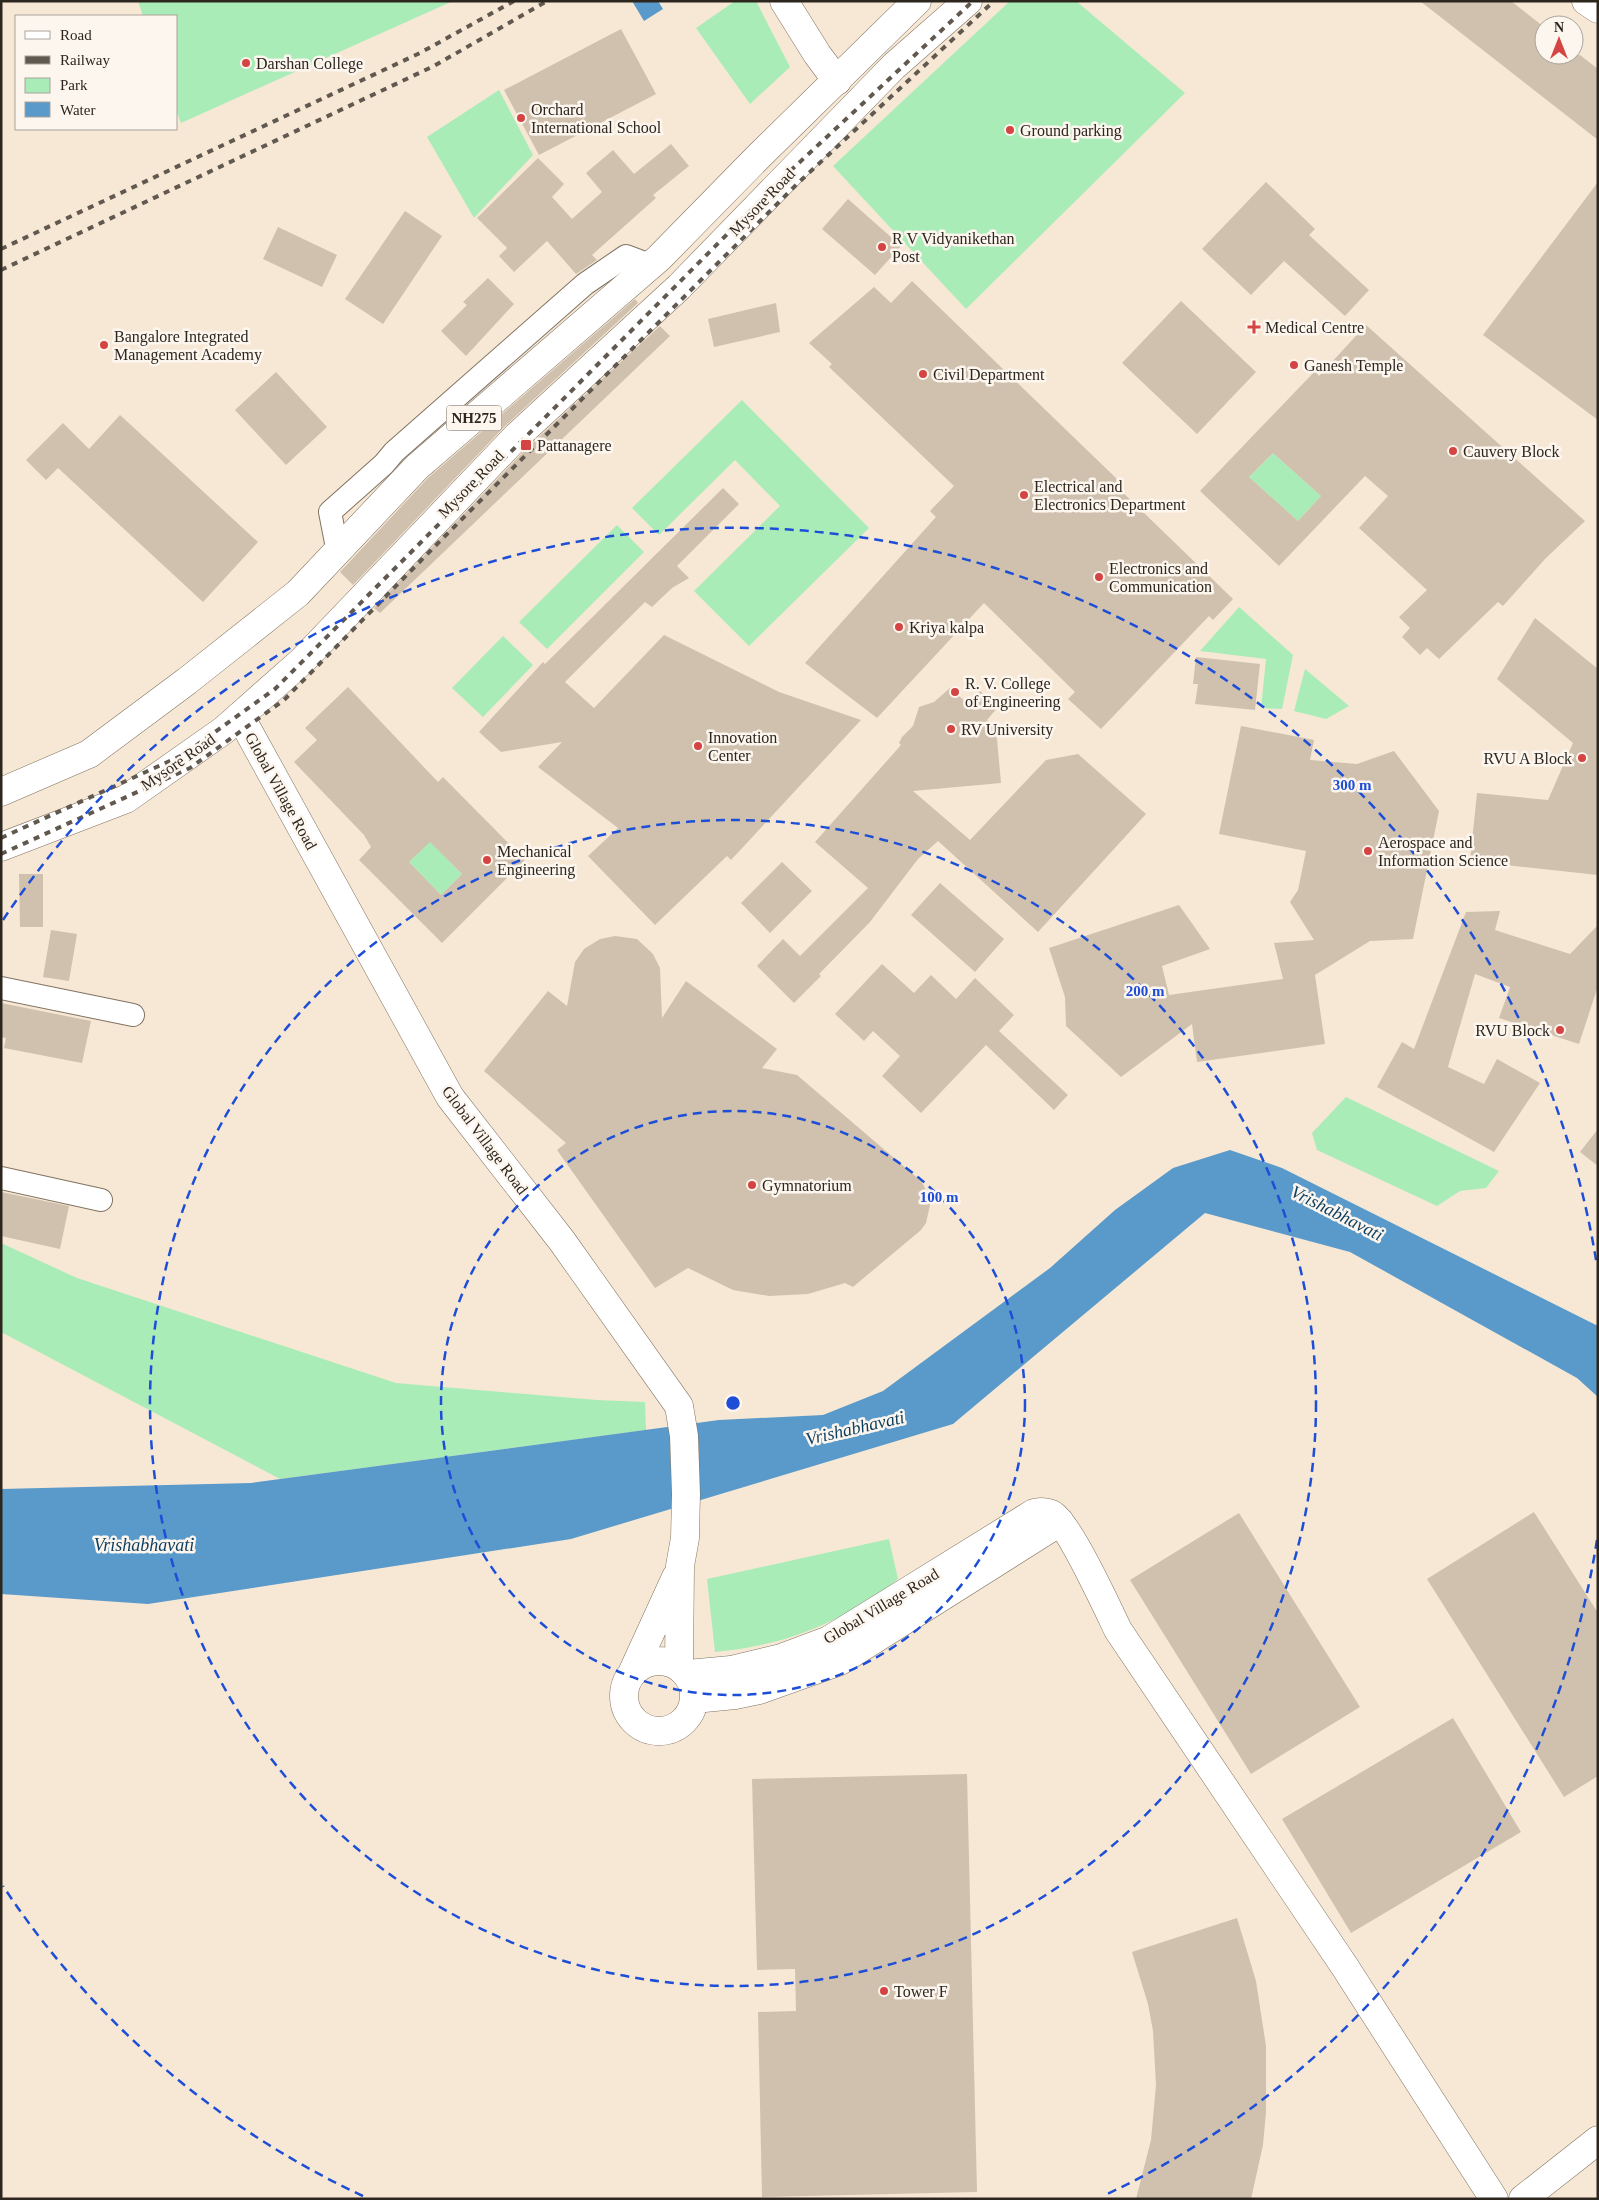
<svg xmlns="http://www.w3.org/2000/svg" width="1599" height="2200" viewBox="0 0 1599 2200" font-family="'Times New Roman',serif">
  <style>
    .green { fill: #a9ecb8 }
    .water { fill: #599aca }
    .building { fill: #cfc1ae; fill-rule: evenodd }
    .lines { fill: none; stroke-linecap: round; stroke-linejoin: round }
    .street-casing { stroke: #817362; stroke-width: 24 }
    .secondary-casing { stroke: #817362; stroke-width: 29 }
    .highway-casing { stroke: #817362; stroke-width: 29 }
    .street { stroke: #fff; stroke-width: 22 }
    .secondary { stroke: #fff; stroke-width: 28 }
    .highway { stroke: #fff; stroke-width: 28 }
    .rail { stroke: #61594f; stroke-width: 4; stroke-dasharray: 6 6; stroke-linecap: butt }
    .ring { fill: none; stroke: #1d4ed8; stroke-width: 2.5; stroke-dasharray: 9 6 }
    .poi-dot { fill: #d34442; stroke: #fdf6ef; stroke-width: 2 }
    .labels { text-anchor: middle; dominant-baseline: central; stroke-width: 5; stroke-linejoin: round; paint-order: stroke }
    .shield { fill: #fdf6ef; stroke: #6b645d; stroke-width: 1 }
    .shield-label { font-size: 15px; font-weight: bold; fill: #2c261f }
    .poi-label { font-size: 16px; fill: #2c261f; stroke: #fdf6ef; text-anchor: start }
    .street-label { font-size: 16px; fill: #2c261f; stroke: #fdf6ef }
    .water-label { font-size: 18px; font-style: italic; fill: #0b3e5f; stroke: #fdf6ef }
    .centre { fill: #1d4ed8; stroke: #fdf6ef; stroke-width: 2.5 }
    .ring-label { font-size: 15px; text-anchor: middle; font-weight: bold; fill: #1d4ed8; stroke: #fdf6ef; stroke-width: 5; stroke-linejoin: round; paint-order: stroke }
  </style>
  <rect width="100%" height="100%" fill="#f7e8d5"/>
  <path class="green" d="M138,1H453L181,123L176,110V16H143Z
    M735,1H756L790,67L750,104L696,28Z
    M1010,1H1076L1185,93L966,309L833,166Z
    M499,90L533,155L474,218L427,137Z
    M742,400L869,528L749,646L694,591L780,506L735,460L659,535L632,508Z
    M1273,453L1321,496L1298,521L1249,477Z
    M617,525L644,552L547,649L519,622Z
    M1239,607L1293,655L1282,709L1261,708L1266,659L1200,651Z
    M503,636L533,665L483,717L452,688Z
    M1305,669L1349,706L1326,719L1294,711Z
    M443,829L449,861L462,874L441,895L409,862Z
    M1346,1097L1499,1171L1486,1188L1460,1191L1437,1206L1317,1150L1312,1133Z
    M1,1243L77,1278L396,1383L597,1400L645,1402L646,1430L280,1479L1,1332Z
    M889,1539L898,1579C844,1622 784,1646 715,1652L707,1579Z"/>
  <path class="water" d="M632,1H658L663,9L644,21Z
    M1230,1150L1282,1168L1598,1326V1397L1577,1378L1350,1252L1205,1213L953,1424L571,1539L148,1604L1,1594V1489L251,1483L719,1420L823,1415L883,1391L1050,1268L1115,1210L1173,1168Z"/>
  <path class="building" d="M1420,1H1511L1544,27V55H1580L1598,69V140Z
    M621,29L656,94L539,155L504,90Z
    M671,144L689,166L653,195L656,198L592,255L597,260L576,274L547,241L514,272L499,256L507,248L477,218L538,158L564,184L552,197L572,219L602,192L586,173L613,150L634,174Z
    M1266,182L1315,229L1309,235L1369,290L1345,316L1284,261L1251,295L1202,249Z
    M1598,182V420L1483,335Z
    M848,199L901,246L875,275L822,229Z
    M405,211L442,236L383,324L345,299Z
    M278,227L337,255L322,287L263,259Z
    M488,278L514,304L466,356L441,331L467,305L463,302Z
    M912,281L1118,480L1114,484L1233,599L1213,620L1209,616L1101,729L1068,699L1075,692L984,603L877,718L805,663L936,517L930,511L954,486L829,367L832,364L809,343L874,287L891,303Z
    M635,299L638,303L506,425L353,585L340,572L428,478Z
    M1181,301L1256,372L1197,434L1122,363Z
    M776,303L780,332L714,347L708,319Z
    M1366,325L1585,521L1545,559L1503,606L1498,602L1439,659L1427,648L1420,655L1402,637L1410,628L1399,617L1427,590L1359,528L1388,496L1365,476L1279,566L1200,491L1315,371L1319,376ZM1273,453L1321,496L1298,521L1249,477Z
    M660,326L670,336L380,613L374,608L528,447Z
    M276,372L327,427L286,465L235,410Z
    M120,415L258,542L203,602L58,468L46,480L26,460L63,423L89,449Z
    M723,488L739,504L677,566L689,578L672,588L652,607L645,602L565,682L594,708L664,635L779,692L861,720L731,860L727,856L655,925L588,856L618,828L538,767L562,742L501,752L479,732L543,662L545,664Z
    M1535,618L1598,669V875L1470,861L1477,793L1548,800L1573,743L1497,679Z
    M1196,657L1260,664L1255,710L1195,704L1198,684H1193Z
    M348,687L438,782L443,777L525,860L442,943L359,860L371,847L364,835L294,762L317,740L305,728ZM430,842L462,874L441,895L409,862Z
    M950,688L969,705L980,691L998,707L987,720L996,728L1001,783L913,791L970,840L1046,760L1078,754L1146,814L1038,932L938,841L918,859L870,922L819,974L821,976L794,1003L757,966L783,939L800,956L868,888L815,842L901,745L899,743L902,737L913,726L919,707L934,702Z
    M1241,726L1314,740L1310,760L1357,764L1394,751L1439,811L1413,939L1370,941L1315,975L1325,1044L1197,1062L1192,1024L1121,1077L1066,1026L1065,997L1049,948L1179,905L1210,949L1162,966L1169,995L1283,979L1274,943L1314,940L1290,902L1298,890L1306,851L1219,834Z
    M782,862L812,891L770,933L741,903Z
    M19,874H43V927H20Z
    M940,883L1004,939L975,972L911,915Z
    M1500,911L1495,930L1570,954L1598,925V986L1579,1044L1499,1018L1510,987L1475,974L1448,1067L1484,1084L1497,1059L1540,1083L1494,1152L1377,1087L1402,1042L1414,1049L1466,912Z
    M51,930L77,934L69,981L43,977Z
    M615,936L637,939L653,954L660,968L662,1018L686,981L777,1049L762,1068L797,1075L921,1181L925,1188L930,1205L926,1223L921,1230L853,1287L845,1283L808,1294L769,1296L733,1290L688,1268L655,1288L557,1150L566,1143L484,1071L548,991L567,1006L575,962L584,949L600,939Z
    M882,964L914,993L931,975L956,999L975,978L1014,1015L999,1031L1068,1095L1054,1110L986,1045L921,1113L882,1076L900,1056L873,1031L864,1041L835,1014Z
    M1,1003L91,1021L82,1063L4,1048L6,1038L1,1037Z
    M1598,1129V1166L1580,1152Z
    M1,1192L69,1206L60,1249L1,1236Z
    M1534,1512L1598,1613V1776L1564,1797L1427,1579Z
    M1239,1513L1360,1707L1251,1774L1130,1580Z
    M1453,1718L1521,1832L1351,1933L1282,1819Z
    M967,1774L977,2192L762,2197L758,2012L796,2011L795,1969L757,1970L752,1779Z
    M1237,1918L1256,1981L1266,2046V2112L1263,2145L1251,2199H1136L1151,2140L1156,2085L1153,2031L1148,2004L1132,1952Z"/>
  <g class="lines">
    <defs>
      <path id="street" d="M338,553L330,512L384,464L394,452L585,284L626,256L650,265
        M1,988L133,1015
        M1,1178L101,1200"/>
      <path id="secondary" d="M784,1L817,54L837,81
        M1586,1L1598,9
        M240,716L450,1097L562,1241L679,1406L684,1436L686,1494L685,1538L680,1566L679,1666
        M624 1696a35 35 0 1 1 70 0a35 35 0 1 1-70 0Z
        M633,1671L676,1577
        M688,1674L731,1670L781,1658L829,1640L1034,1513C1040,1512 1047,1511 1053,1515C1069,1525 1108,1609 1118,1630L1345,1967L1494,2199
        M694,1699L735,1695L759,1690L840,1661L1060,1522
        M1523,2199L1598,2140"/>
      <path id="highway" d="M1,792L89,754L187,681L298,593L417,467L659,258L758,157L917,1
        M1,847L126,799L224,730L302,661L517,436L679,287L894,66L968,1"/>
    </defs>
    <use href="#street" class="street-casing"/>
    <use href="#secondary" class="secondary-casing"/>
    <use href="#highway" class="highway-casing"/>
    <use href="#street" class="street"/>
    <use href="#secondary" class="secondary"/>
    <use href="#highway" class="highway"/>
    <path class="rail" d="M1,249L420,53L514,1
      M1,270L434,66L547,1
      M1,838L183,755L275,689L787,174L973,1
      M1,854L190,768L284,700L444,537L797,184L994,1"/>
  </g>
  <g class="ring">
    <circle cx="733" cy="1403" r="292"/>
    <circle cx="733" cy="1403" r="583"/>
    <path d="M1597 1540A875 875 0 0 1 1103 2196M363 2196A875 875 0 0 1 3 1886M3 920A875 875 0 0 1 1597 1266"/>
  </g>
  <g class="poi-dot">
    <circle cx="246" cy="63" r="5"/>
    <circle cx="521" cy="118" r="5"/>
    <circle cx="1010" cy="130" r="5"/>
    <circle cx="882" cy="247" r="5"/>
    <path d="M1251.5 319.5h5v5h5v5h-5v5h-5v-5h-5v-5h5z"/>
    <circle cx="104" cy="345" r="5"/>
    <circle cx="1294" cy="365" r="5"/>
    <circle cx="923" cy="374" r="5"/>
    <rect x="520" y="439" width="12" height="12" rx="2.5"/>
    <circle cx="1453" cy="451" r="5"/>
    <circle cx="1024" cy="495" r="5"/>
    <circle cx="1099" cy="577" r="5"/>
    <circle cx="899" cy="627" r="5"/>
    <circle cx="955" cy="692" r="5"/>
    <circle cx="951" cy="729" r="5"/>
    <circle cx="698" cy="746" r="5"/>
    <circle cx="1582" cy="758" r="5"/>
    <circle cx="1368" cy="851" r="5"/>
    <circle cx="487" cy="860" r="5"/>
    <circle cx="1560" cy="1030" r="5"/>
    <circle cx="752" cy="1185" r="5"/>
    <circle cx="884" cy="1991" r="5"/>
  </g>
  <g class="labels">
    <rect class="shield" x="446.5" y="405.5" width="55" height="25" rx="4"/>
    <g class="shield-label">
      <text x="474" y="418">NH275</text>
    </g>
    <g class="poi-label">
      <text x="256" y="63">Darshan College</text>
      <text x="531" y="109">Orchard<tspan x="531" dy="18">International School</tspan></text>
      <text x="1020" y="130">Ground parking</text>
      <text x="892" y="238">R V Vidyanikethan<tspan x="892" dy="18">Post</tspan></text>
      <text x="1265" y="327">Medical Centre</text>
      <text x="114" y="336">Bangalore Integrated<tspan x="114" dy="18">Management Academy</tspan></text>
      <text x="1304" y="365">Ganesh Temple</text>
      <text x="933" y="374">Civil Department</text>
      <text x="537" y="445">Pattanagere</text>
      <text x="1463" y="451">Cauvery Block</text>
      <text x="1034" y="486">Electrical and<tspan x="1034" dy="18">Electronics Department</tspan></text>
      <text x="1109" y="568">Electronics and<tspan x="1109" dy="18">Communication</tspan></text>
      <text x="909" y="627">Kriya kalpa</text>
      <text x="965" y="683">R. V. College<tspan x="965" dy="18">of Engineering</tspan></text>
      <text x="961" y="729">RV University</text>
      <text x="708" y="737">Innovation<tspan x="708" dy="18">Center</tspan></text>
      <text x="1572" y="758" text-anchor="end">RVU A Block</text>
      <text x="1378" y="842">Aerospace and<tspan x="1378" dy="18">Information Science</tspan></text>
      <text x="497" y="851">Mechanical<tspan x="497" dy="18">Engineering</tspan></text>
      <text x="1550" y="1030" text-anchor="end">RVU Block</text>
      <text x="762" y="1185">Gymnatorium</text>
      <text x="894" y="1991">Tower F</text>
    </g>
    <g class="street-label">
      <text transform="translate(762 202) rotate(-46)">Mysore Road</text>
      <text transform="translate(471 484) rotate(-46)">Mysore Road</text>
      <text transform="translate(178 762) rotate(-35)">Mysore Road</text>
      <text transform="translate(281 791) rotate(61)">Global Village Road</text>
      <text transform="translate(485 1140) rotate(53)">Global Village Road</text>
      <text transform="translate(881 1606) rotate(-31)">Global Village Road</text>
    </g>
    <g class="water-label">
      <text transform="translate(1337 1213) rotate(27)">Vrishabhavati</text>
      <text transform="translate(855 1428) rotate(-13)">Vrishabhavati</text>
      <text x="144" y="1545">Vrishabhavati</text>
    </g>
  </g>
  <circle cx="733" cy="1403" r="8" class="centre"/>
  <g class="ring-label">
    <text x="1352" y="790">300 m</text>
    <text x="1145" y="996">200 m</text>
    <text x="939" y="1202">100 m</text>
  </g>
  <rect width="1599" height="2200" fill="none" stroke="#2c261f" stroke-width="5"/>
  <rect x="15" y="15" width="162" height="115" fill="#fdf6ef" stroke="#a9a39c"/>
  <rect x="25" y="31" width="25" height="8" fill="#ffffff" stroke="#a9a39c"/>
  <text x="60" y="40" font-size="15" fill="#2c261f">Road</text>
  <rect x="25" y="56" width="25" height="8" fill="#61594f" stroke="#a9a39c"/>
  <text x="60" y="65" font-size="15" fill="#2c261f">Railway</text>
  <rect x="25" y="78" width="25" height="15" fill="#a9ecb8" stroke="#a9a39c"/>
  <text x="60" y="90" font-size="15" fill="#2c261f">Park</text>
  <rect x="25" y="102" width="25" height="15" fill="#599aca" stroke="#a9a39c"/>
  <text x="60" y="115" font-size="15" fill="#2c261f">Water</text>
  <g transform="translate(1559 40)"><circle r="24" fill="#fdf6ef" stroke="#a9a39c"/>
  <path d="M0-4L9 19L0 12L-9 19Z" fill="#d34442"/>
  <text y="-8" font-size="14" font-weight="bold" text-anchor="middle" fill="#2c261f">N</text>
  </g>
</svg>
